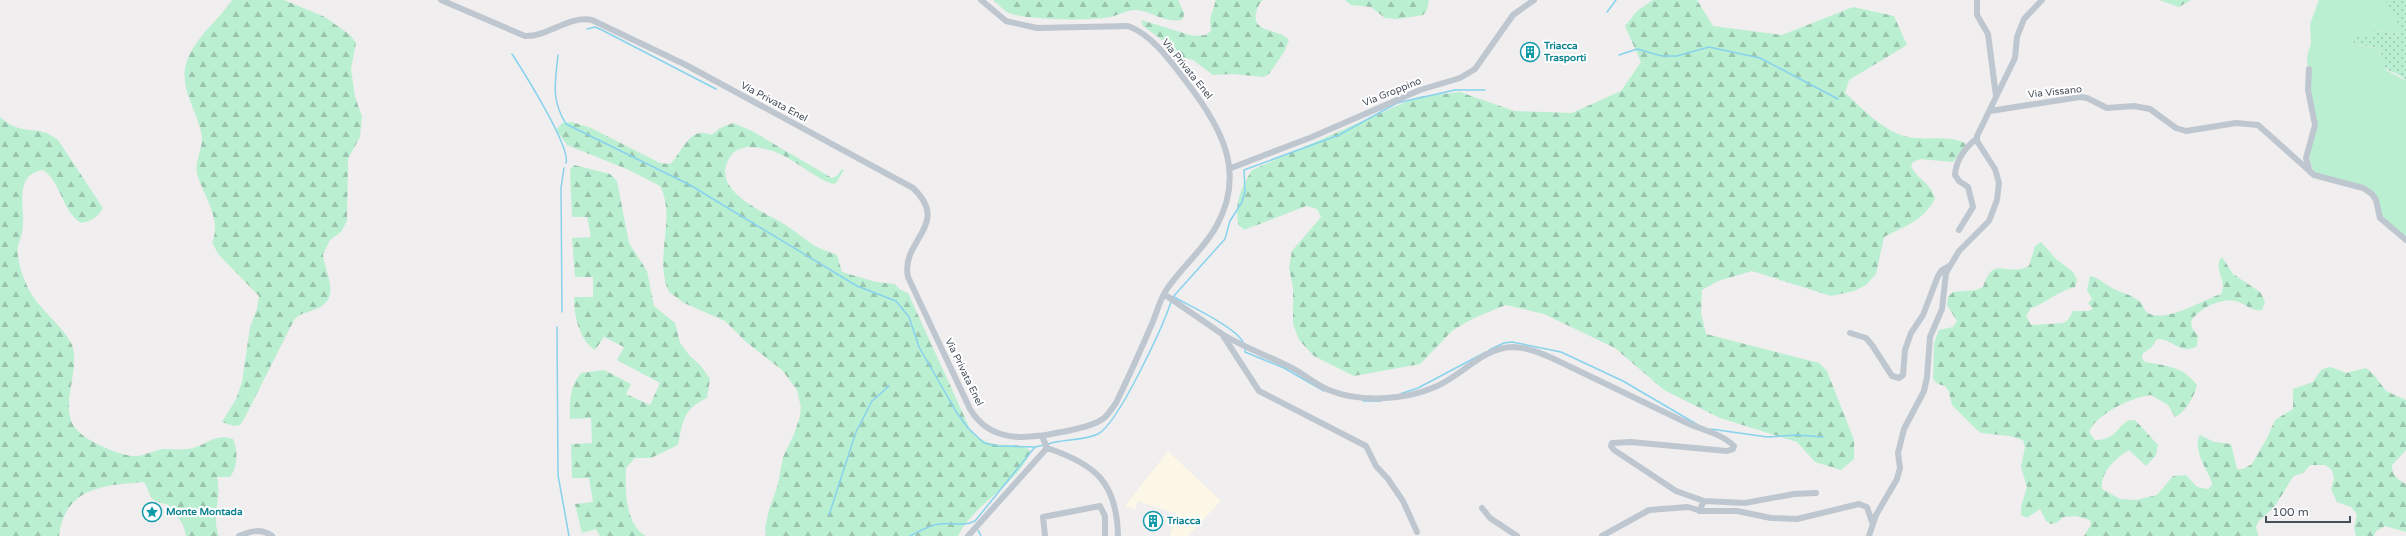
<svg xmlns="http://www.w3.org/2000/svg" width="2406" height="536" viewBox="0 0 2406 536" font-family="'Varela Round',sans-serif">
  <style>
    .commercial { fill: #fcf7e6 }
    .grass { fill: url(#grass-dots) }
    .forest { fill: url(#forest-firs) }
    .green { fill: #bbefd2 }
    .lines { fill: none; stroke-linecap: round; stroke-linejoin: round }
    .stream { stroke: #87d2ed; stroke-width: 1.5 }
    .minor { stroke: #bec7d0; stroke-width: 6 }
    .labels { text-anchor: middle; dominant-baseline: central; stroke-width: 4; stroke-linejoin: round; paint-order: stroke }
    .culture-label { font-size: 10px; font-weight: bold; fill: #0d838f; stroke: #fff; text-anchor: start }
    .street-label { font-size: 10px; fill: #46505b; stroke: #fff }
  </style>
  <defs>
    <pattern id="grass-dots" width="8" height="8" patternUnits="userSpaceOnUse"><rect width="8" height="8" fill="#bbefd2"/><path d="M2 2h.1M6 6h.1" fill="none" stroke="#9ac4ad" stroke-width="1.8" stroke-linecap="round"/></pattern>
    <pattern id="forest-firs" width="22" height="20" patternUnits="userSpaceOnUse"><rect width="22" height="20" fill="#bbefd2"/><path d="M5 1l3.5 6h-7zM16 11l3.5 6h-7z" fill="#9ac4ad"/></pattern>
  </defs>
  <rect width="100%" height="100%" fill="#f0eeee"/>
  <path class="commercial" d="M1168,451L1221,501L1188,536H1170L1176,514L1138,501L1135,510L1125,506Z"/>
  <path class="grass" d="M2385,0H2406V81C2394,67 2382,77 2381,52L2375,47L2356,45L2352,40L2353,36L2371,33L2373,30L2399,34L2397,23Z"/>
  <path class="forest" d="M232,0H284L325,17L350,35L356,43L351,69L355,97L362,116L360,137L348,159L347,221L341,232L330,240L323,254C324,272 343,298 316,309C307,313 301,312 294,320L244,419L240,425L234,426L222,422L236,399L242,382L250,327L257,309L259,296L219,255L212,243C222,219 204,197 197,174C194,161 205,146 201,132C196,109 178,85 187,61C196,36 218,21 232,0Z
    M993,0H1178L1184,13L1183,19C1166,25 1153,11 1136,10C1127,10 1119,15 1110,17C1092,21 1030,20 1012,14C1004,12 1000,5 993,0Z
    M1216,0H1263C1259,3 1257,8 1256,14C1252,33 1280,29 1289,40L1284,52L1269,74L1264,77L1232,74L1213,75L1193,60L1175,56L1169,45L1143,26L1141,20L1193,36L1206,35L1211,31L1210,19Z
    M1345,0H1429L1427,10L1423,15L1398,19L1385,18L1371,7L1351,5Z
    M1653,0H1697L1713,26L1782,35L1853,7L1894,16L1907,45L1849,80L1845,93C1863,109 1884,132 1908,137C1926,141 1950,134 1966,144L1953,162L1920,159L1913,162L1911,166C1919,182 1928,179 1935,198C1925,220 1905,226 1884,237L1876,274L1866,285L1854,291L1831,296L1752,271L1718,281L1702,290L1701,313L1706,334L1819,363L1827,371L1854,440V459L1841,470L1815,462L1797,442L1720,418L1664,390L1615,348L1544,314L1506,305L1474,318L1453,330L1420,364L1354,376L1314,356L1299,340L1293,324V287L1289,268L1292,251L1321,217L1317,209L1306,206L1244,230L1238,224C1235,201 1240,190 1252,170L1417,97L1460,92L1514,111L1572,113L1621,91L1641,62L1625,26L1637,11Z
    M2159,0H2191L2179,7Z
    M0,117C23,138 37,123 58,140L103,208C97,218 92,221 81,223C61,210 62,183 43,170C36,171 30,174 26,180C19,193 24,211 23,225C23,232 20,239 18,246C16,260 24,282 32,295C41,310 66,330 72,345C82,372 54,413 81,434C92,443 122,457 137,456C146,455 155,450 163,449C171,449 180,450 188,449C205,447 214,432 233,439C238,449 238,468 230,477H217C222,497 211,517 219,536H186L183,524L167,504C147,501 153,496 144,482C104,485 65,487 59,536H0Z
    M572,122L591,128L660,163L670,164C679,157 687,134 700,133C705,132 708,135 713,134L720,128L733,123L752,131L832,178L837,176L842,169L844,170L836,183L833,184C809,176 791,154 765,149C752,146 738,145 730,157C708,191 766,212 787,226C795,231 802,237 809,242C816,248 828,251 837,255L842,272L876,282L895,284L899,289L908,293L970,429C974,433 979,439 985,441C1000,449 1016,440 1031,451C1017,485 975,502 958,536H766L765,528L769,510L778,484L783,457L794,434L800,416L801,408L797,390L782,370L746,342L725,321L684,303L669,292C653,257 677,219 660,186L629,170L567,145L556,130L562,123Z
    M574,165L610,174L617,181L629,243L647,271L654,306L675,323L680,343L689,355L701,366L710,379L707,398C683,409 683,421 678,445L651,458H635L626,468C625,489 625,525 646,536H600L596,529L582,533L575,504L593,502L589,478H572L571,444L592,443L591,418L570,419C570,400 569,388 581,373L604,370L631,384L626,394L650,405L660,383L617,360L624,347L604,337L595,350C579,340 574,315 574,297H593V277H575L572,238L591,237L587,217H572L570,170Z
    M2041,242L2056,259L2073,272L2077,280L2075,287C2057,291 2047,303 2031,308L2026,316L2031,325L2063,323L2068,320L2073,311H2088L2093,309L2088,303L2092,299L2087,290L2090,276C2099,277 2105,285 2114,289C2122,293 2132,295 2139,301C2143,304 2144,311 2148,313C2165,324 2205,299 2221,294C2228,280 2212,268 2222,257L2233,274L2260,292L2265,301L2262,310C2251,312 2245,303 2235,301C2220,298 2197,309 2191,322L2192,328L2198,336L2197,346C2181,356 2172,338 2157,339L2151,348L2143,353L2142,358L2145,362C2166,366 2183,366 2197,385C2195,395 2185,413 2175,417L2168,405L2151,395C2132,397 2096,414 2089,432L2095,440C2121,440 2117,419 2135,420L2158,445L2156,455L2146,466L2129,450C2116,458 2100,472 2102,489L2120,499L2136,500L2157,495L2173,476L2186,475L2197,487L2208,489L2212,485L2211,480C2206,468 2192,448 2200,435L2214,442L2231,444L2237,469H2243L2252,464L2267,438L2275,420L2293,409V389L2313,382L2321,370L2326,368L2331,367L2346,373L2366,368L2374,375L2386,391L2406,400V450L2392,465C2392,476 2397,479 2406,484V532L2385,526L2376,531L2374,536H2356L2354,527L2357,514L2351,507L2337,502L2331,489L2334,479L2332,470L2325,465H2310L2303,473L2294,476L2291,480L2275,506L2258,522L2256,527L2258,536H2084L2091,525L2090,520L2076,516L2064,517L2056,523L2051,524L2046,521L2040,509L2027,518L2021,515V507L2027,487L2021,467L2025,447L2023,440L2010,436L1981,433L1976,429L1952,405L1949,392L1945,386L1938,384L1933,379L1934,343L1939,330L1953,327L1957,321L1947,305L1948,297L1953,292L1976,290L1983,287C1994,253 2006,278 2029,266L2035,246Z"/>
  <path class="green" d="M2319,0H2385L2398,23L2399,34L2373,30L2371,36H2353L2352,40L2356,45L2379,48L2386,70L2406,81V240L2383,221L2376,201L2363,188L2314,175L2308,152L2315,125L2310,99L2307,57L2311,43L2310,24Z"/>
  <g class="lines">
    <path class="stream" d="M1607,12L1616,0
      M587,29L595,27L602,30L716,89
      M512,54C523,71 571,147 566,163
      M558,55C555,83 551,100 566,124L690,185L857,286L896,301L909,317L919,347L957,413L968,428L984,443L998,446L1035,447L1044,445
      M1619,55L1637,49L1662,56H1677L1709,47L1760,58L1838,99
      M1174,297C1190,306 1235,327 1243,342
      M1172,298L1225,239L1230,221L1242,202L1245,191L1244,170L1339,135L1397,103L1455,90H1485
      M562,312L561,188L564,168
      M557,327L558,475L569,536
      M1245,348V352L1284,368L1324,391
      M1489,350L1504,343L1512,342L1561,352L1623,381L1698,425
      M1400,394L1418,388L1486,352
      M1363,401H1381
      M1711,429L1767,437L1798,435L1823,437
      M1048,444C1064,439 1083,441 1098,434C1118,424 1163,326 1171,302
      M829,515L856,432L872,401L889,386
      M978,530L981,536
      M910,536C920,531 929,525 940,524C953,522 963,527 975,521L1035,447"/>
    <path class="minor" d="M441,0L525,36C548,37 569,15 592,20L686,65L913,188C952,225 900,240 908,277L970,409C992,446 1031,438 1067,431C1079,428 1094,426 1104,418C1109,414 1112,408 1116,403C1128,378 1140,352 1151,326C1156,315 1159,302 1165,292C1180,268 1204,250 1217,225C1246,172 1221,127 1188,84C1172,63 1153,35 1128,26L1037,28L1006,21L981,0
      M1977,0V15L1988,34L1996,96
      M2309,69L2308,90L2315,125L2306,158L2310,172
      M1990,111L2080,97L2087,98L2107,108L2134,106L2150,109L2176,128L2186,131L2236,123L2258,125L2314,175L2363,188L2372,194L2376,200L2380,218L2406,240
      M1231,168L1312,137L1420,90L1460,78L1475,69L1513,15L1534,0
      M1959,230L1973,207L1968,187L1959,181L1955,175C1956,160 1965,148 1976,139
      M1164,294L1222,334L1259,391L1366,446L1376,466L1388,479L1403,501L1417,532
      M1850,333L1866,338L1872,345L1892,376L1899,378L1903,375L1905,350L1911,333L1923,315L1938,276L1942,270L1949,266
      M1222,334C1243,347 1266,355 1288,366C1302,372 1314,384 1329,390C1360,403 1405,400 1435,387C1462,376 1482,348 1512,347C1534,347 1557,361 1577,370C1613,387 1649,405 1685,422C1701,430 1721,433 1734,446L1733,449L1727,451L1631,442L1612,443L1611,446L1614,450L1676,491L1704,501L1699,511
      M1047,448C1095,464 1117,482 1118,536
      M1704,501L1745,503L1794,494L1816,493
      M1482,508L1490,518L1517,536
      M239,536C251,531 261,528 272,536
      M968,536L1047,448L1042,436
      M1045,536L1043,517L1100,506L1105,516V536
      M1602,536L1649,510L1688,507L1701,511H1737L1771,518L1797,519L1859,504L1867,507L1872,522
      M1869,536L1876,515L1897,479L1900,468L1898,453L1904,429L1924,391L1927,377L1930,337L1942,309L1946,273L1959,251L1989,221L1997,200L1999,183L1995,169L1977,141V136L2015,58L2017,37L2024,19L2042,0"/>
  </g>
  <defs>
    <symbol id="building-ring" viewBox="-11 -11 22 22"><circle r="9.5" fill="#fff" stroke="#0f9aa8" stroke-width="1.5"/><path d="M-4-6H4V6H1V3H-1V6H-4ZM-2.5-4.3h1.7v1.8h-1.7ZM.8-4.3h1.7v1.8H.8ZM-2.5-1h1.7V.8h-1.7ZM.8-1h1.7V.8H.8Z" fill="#0f9aa8"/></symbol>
    <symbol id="sight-ring" viewBox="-11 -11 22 22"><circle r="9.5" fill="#fff" stroke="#0f9aa8" stroke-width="1.5"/><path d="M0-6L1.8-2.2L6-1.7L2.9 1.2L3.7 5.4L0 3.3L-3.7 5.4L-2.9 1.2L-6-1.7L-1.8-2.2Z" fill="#0f9aa8"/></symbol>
  </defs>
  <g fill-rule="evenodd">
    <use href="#building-ring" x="1519" y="41" width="22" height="22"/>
    <use href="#sight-ring" x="141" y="501" width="22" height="22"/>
    <use href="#building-ring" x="1142" y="510" width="22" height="22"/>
  </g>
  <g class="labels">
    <g class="culture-label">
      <text x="1544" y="46">Triacca<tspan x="1544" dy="12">Trasporti</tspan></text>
      <text x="166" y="512">Monte Montada</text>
      <text x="1167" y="521">Triacca</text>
    </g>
    <g class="street-label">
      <text transform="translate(1187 69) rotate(51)">Via Privata Enel</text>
      <text transform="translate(1392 92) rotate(-22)">Via Groppino</text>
      <text transform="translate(2055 92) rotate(-6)">Via Vissano</text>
      <text transform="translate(774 102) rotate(28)">Via Privata Enel</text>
      <text transform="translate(964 372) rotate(64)">Via Privata Enel</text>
    </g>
  </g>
  <path d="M2266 516v6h84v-6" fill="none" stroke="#46505b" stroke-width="2"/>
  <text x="2272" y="516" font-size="12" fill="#46505b" stroke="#ffffff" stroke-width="3" paint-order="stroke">100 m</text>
</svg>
